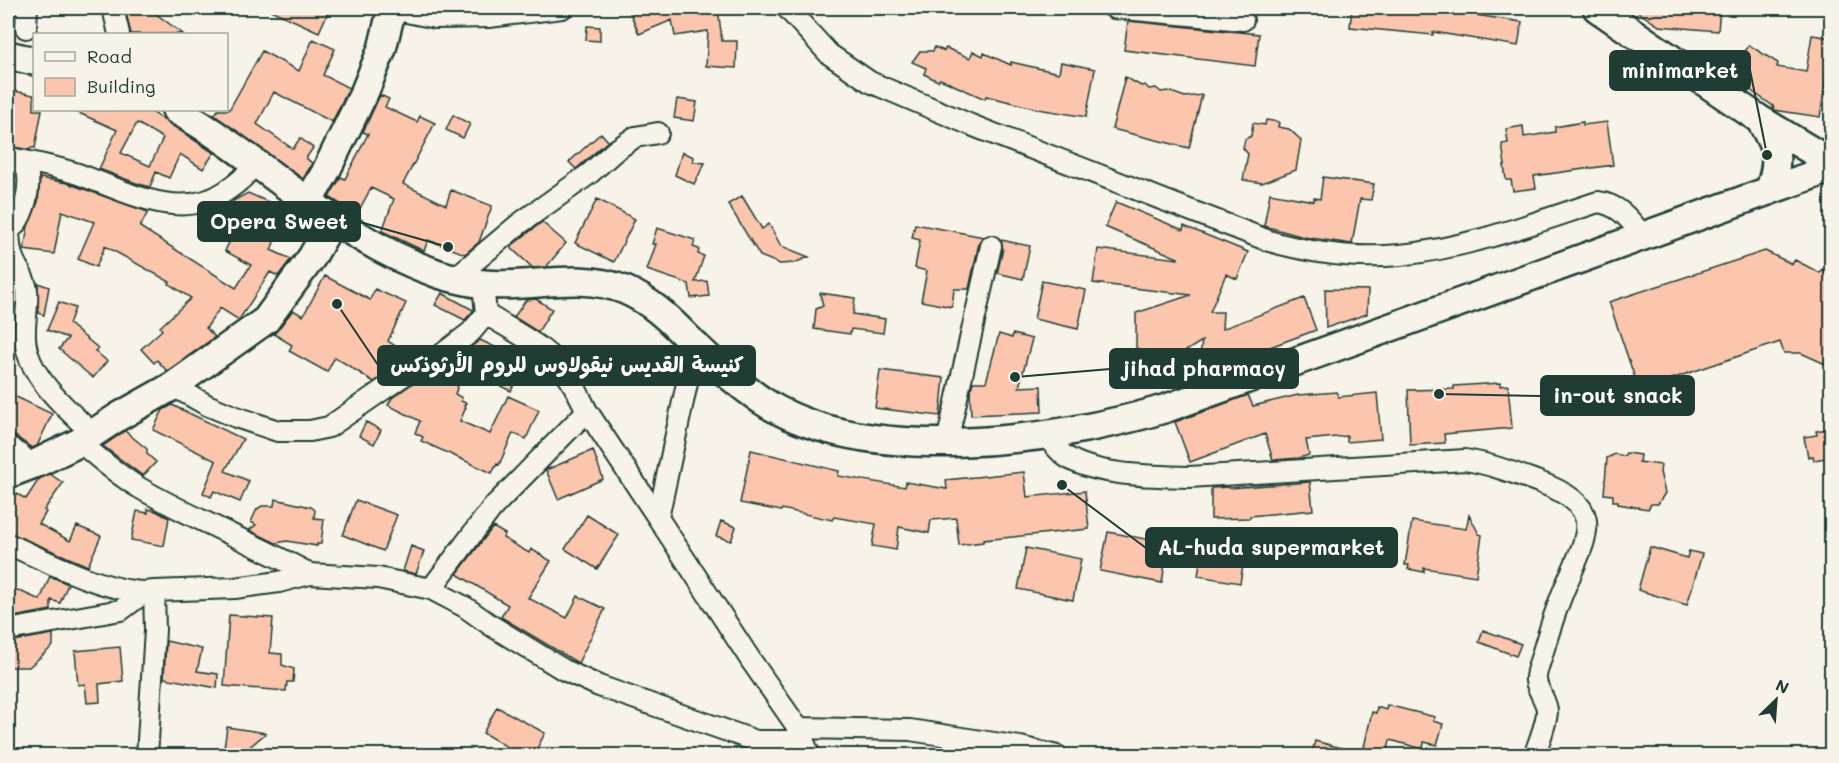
<svg xmlns="http://www.w3.org/2000/svg" width="1839" height="763" viewBox="0 0 1839 763" font-family="Mali,'Playpen Sans Arabic',sans-serif">
  <style>
    .building { fill: #fbc6ad; stroke: #1f3d34; stroke-width: 1.5; fill-rule: evenodd }
    .lines { fill: none; stroke-linecap: round; stroke-linejoin: round }
    .street-casing { stroke: #1f3d34; stroke-width: 24 }
    .secondary-casing { stroke: #1f3d34; stroke-width: 32 }
    .street { stroke: #f7f3e8; stroke-width: 20 }
    .secondary { stroke: #f7f3e8; stroke-width: 27 }
    .leader { fill: none; stroke: #1f3d34; stroke-width: 2 }
    .callout-dot { fill: #1f3d34; stroke: #f7f3e8; stroke-width: 2 }
    .callout { fill: #1f3d34; stroke: #1f3d34; stroke-width: 2 }
    .callout-label { font-size: 21px; text-anchor: middle; font-weight: bold; fill: #fff }
  </style>
  <rect width="100%" height="100%" fill="#f7f3e8"/>
  <filter id="ink" filterUnits="userSpaceOnUse"><feTurbulence type="fractalNoise" baseFrequency=".0167" numOctaves="2"/><feDisplacementMap in="SourceGraphic" scale="12" xChannelSelector="R" yChannelSelector="G"/><feConvolveMatrix kernelMatrix="1 2 1 2 8 2 1 2 1" color-interpolation-filters="sRGB"/></filter>
  <g filter="url(#ink)">
    <path class="building" d="M125,8H148L183,34H131Z
      M266,8H330L319,32Z
      M628,8H718L722,41H737L736,68L706,66L708,31L675,36L672,20L639,34Z
      M1352,8H1415L1449,11L1522,22L1518,46L1433,32V35L1350,27Z
      M1632,8H1720L1718,31L1659,26Z
      M1128,21L1259,34L1255,66L1124,50Z
      M587,26L600,27V41L586,40Z
      M1812,35L1832,38V73L1827,72L1820,117L1774,110L1773,106L1730,76L1749,45L1778,63L1777,67L1806,72Z
      M313,39L335,49L323,75L349,88L332,122L274,92L257,124L293,149L300,138L313,148L306,158L312,163L303,179L214,115L218,110H229L262,51L299,71Z
      M935,47L944,51L946,48L970,58L973,51L983,56L984,53L1011,65V62L1059,73L1061,62L1095,69L1086,117L1038,109L986,96L985,99L940,79L938,81L924,74L926,68L912,62L920,51H933Z
      M1125,77L1141,86L1145,85L1149,89L1156,88L1161,92L1168,91L1185,97L1202,95L1189,148L1112,129Z
      M10,90L34,95V110H42L35,148H30V150L8,146V107Z
      M380,95L389,99L385,107L417,122L420,116L435,123L403,184L446,205L451,190L492,206L479,242L465,254L428,240L424,251L382,231L394,199L371,188L357,214L329,197L341,177L345,179L368,134L363,132Z
      M677,99L697,102L694,121L674,118Z
      M72,110H149L214,153L203,169L180,154L169,178L156,172L150,187L136,183L99,169L117,130ZM137,123L163,138L150,166L121,153Z
      M453,115L470,124L463,138L446,130Z
      M1266,120L1279,122L1278,127L1289,129L1301,140L1296,170L1262,183L1243,180L1248,154L1243,148L1245,139L1251,136L1253,123L1265,125Z
      M1583,122V125L1607,122L1613,165L1534,176L1536,188L1513,191L1511,180H1506L1504,165H1505L1502,144L1508,143L1506,129L1523,126L1524,137L1555,132V127Z
      M601,133L608,141L576,169L569,162Z
      M682,152L694,157L693,162L705,163L694,184L675,175Z
      M1323,177L1374,184L1371,200L1360,199L1352,244L1304,237L1264,226L1270,193L1314,201V198L1320,199Z
      M40,178L67,183L148,212L140,227L236,288L251,265L225,251L236,228L224,223L233,201L248,193L273,204L285,214L271,250L291,259L278,276L270,272L239,320L220,308L206,328L215,337L167,371L157,360L154,363L141,349L162,330L160,327L191,298L169,284L170,282L105,246L96,267L78,259L94,222L62,211L54,254L24,250L28,226L38,202Z
      M742,196L762,229L769,224L781,246L809,257L794,263L780,264L760,256L728,204Z
      M597,199L635,219L614,262L575,243Z
      M1116,202L1183,230L1184,226L1248,252L1237,279L1226,274L1210,312H1223L1222,329L1304,298L1316,330L1235,360L1236,366L1215,374L1210,352L1200,355L1202,341L1175,358L1162,360L1136,348V313L1191,295L1093,283L1098,249L1178,259V258L1105,227Z
      M542,222L566,243L546,267L533,268L510,247Z
      M915,224L984,237L979,243L969,289H954L952,307L921,301L927,271L915,268L920,240L912,238Z
      M657,228L695,240L693,247L699,249L698,254L704,256L695,282L707,281L709,296L691,298L689,284L647,270L656,244H652Z
      M1001,240L1030,246L1023,279L997,273L1003,249Z
      M1765,251L1792,264L1795,260L1820,273L1822,269L1832,274V367L1801,353H1784L1780,342L1639,390L1609,302Z
      M325,276L370,300L375,289L406,303L388,341L401,350L394,361L399,364L374,382L335,357L327,372L289,351L292,345L274,334L293,310L303,316Z
      M1042,281L1086,290L1078,329L1034,319Z
      M38,283L49,287L44,315L38,313Z
      M1325,289L1368,290L1367,314L1326,328Z
      M442,293L473,310H474L465,320L435,305Z
      M820,293L855,298L853,314L885,319L883,333L851,329L850,334L814,329L816,309L823,306Z
      M536,299L552,309L538,332L514,317L526,300Z
      M59,302L75,308L69,324L98,348L95,351L107,361L93,378L59,349L68,338L47,330Z
      M999,334L1012,338L1013,334L1032,339L1019,387L1041,386L1042,412L971,415L970,392L973,382H986Z
      M480,340L525,361L511,391L464,369L455,394L462,398L461,401L466,403L464,406L466,407L460,421L490,434L508,396L539,410L526,439L513,433L499,465L497,464L492,473L421,441L423,437L415,433L420,421L388,405L392,398L419,379L439,369L443,377L450,363Z
      M880,370L944,378L940,416L875,408Z
      M1500,383V386L1508,385L1512,428L1444,434L1445,443L1410,445L1408,390L1454,389V386Z
      M1337,392L1338,397L1377,393L1381,439L1347,442V436L1306,440L1309,455L1299,458L1273,460L1265,434L1190,462L1175,422L1248,395L1253,406L1298,395Z
      M8,393L52,414L37,446L32,448L15,436L8,434Z
      M172,405L243,439L225,471L249,481L240,502L214,491L211,497L203,493L216,461L153,430L163,410Z
      M366,422L381,430L374,444L359,436Z
      M1832,428V457L1814,460L1813,456L1808,457L1804,437L1817,435L1816,431Z
      M125,431L147,449V454L156,462L143,476L103,446Z
      M593,450L603,479L558,499L546,470Z
      M751,450L839,471L838,476L905,487L906,482L947,489L946,480L1024,472L1027,497L1085,491L1089,529L983,540V542L959,545L956,518L931,520L929,533L899,527L896,550L872,546L876,524L834,517L832,520L782,509L781,511L740,503Z
      M1626,453L1640,455L1639,462L1661,465L1660,472L1665,493L1658,504H1651L1648,509L1618,504V501H1613V495L1604,494L1607,458L1615,454L1624,456Z
      M50,474L63,483L44,510L46,512L39,524L70,541L77,526L101,536L88,566L8,532V489L26,499L39,479Z
      M1310,482L1313,510L1250,516V518L1211,519V488L1228,487L1229,488Z
      M275,499L311,507L315,510L314,518L324,519L321,544H317V546L287,541L276,543L249,530L256,525L251,522L257,509L262,506H274Z
      M356,500L397,515L383,551L343,535Z
      M148,509L156,511L169,518L164,546L131,540L137,511L148,513Z
      M587,515L619,535L597,569L565,549Z
      M1469,515L1479,534L1482,535L1476,576L1424,568V572L1408,569L1409,565H1405L1412,521L1466,529Z
      M721,521L736,527L731,541L716,536Z
      M493,527L505,534L503,538L529,553L531,549L551,561L528,598L567,618L578,596L605,609L578,663L501,617L508,605L457,574Z
      M1108,532L1151,540L1147,561L1165,564L1162,583L1100,571Z
      M1204,535L1247,543L1240,583L1198,576Z
      M411,546L424,551L416,574L403,571Z
      M1650,547L1687,558L1689,551L1702,554L1687,605L1638,590Z
      M1026,548L1081,559L1073,600L1018,589Z
      M50,576L68,584L60,603L51,600V610L8,618V586L40,600Z
      M229,615L273,618L270,653L282,654V665L294,669L293,682H287L286,691L224,686Z
      M1483,630L1521,644L1516,656L1479,642Z
      M53,634V646L29,667H8V642Z
      M166,641L202,649L197,671L218,674L217,688L164,678Z
      M120,647L123,681L99,684L100,702L87,703L85,684L78,685L75,651Z
      M1387,705L1435,717L1433,721L1443,724L1437,745L1424,742L1423,749L1390,740L1387,756H1362L1372,712L1376,713L1377,707L1386,710Z
      M497,707L545,733L533,756H523L483,733Z
      M227,727L266,733L239,756H223Z
      M1315,741L1353,751L1352,756H1311Z"/>
    <g class="lines">
      <defs>
        <path id="street" d="M113,8L119,34
          M787,8L829,54L870,82L971,125L1269,241C1311,253 1357,259 1400,255C1468,248 1534,223 1598,202C1620,205 1630,220 1643,236
          M1114,8L1243,20
          M392,9L436,18L489,17L562,8
          M26,28L27,8
          M15,159C36,163 57,167 78,174C123,190 180,223 226,191C239,182 247,176 254,162
          M8,226H14C25,213 31,187 27,170L15,159L10,158
          M8,233C11,239 9,245 11,251C13,265 25,275 27,290C29,308 22,327 26,346C32,380 69,411 93,434
          M456,277L519,224L589,174L616,150L635,137L658,133
          M486,314C511,330 541,344 560,366C572,379 579,395 587,411
          M695,346L658,518L752,662L798,728L810,756
          M173,386L207,405L236,417L278,431H310L329,427L413,369L441,355L471,332L486,314L483,284
          M1045,435C1051,442 1058,450 1065,456C1094,476 1154,476 1189,477L1465,460C1491,464 1514,473 1539,482C1606,507 1589,532 1566,585C1556,608 1549,631 1542,655C1540,662 1535,673 1536,681C1538,691 1547,702 1547,711C1547,723 1538,744 1534,756
          M80,442C98,458 117,474 138,487C193,519 254,543 310,574
          M947,442L991,246
          M8,446L22,456L26,467
          M8,544C47,561 103,591 145,592
          M431,589L492,508L587,411L658,518
          M8,630L121,610L145,592L154,591L235,588L279,582L310,574L378,578L431,589L465,607L492,626L564,670L599,686L756,741H803
          M798,728L910,730L1020,747L1057,756
          M147,756L155,630L154,591"/>
        <path id="secondary" d="M1597,8L1759,119L1832,163
          M8,55L34,61
          M176,110C265,160 337,239 436,273C447,277 472,283 484,284C531,289 579,271 625,290C657,304 674,325 698,348C718,367 738,384 761,400C864,468 1056,442 1167,408L1832,168
          M1760,120C1777,148 1781,159 1769,191
          M308,202L325,173L365,91L382,49L392,8
          M8,474L37,463L80,442L118,417L173,386L266,320L312,257L333,220"/>
      </defs>
      <use href="#street" class="street-casing"/>
      <use href="#secondary" class="secondary-casing"/>
      <use href="#street" class="street"/>
      <use href="#secondary" class="secondary"/>
    </g>
  </g>
  <path class="leader" d="M1767 155L1750 70M448 247L360 222M337 304L378 365M1015 377L1110 369M1439 394L1541 396M1062 485L1146 548"/>
  <g class="callout-dot">
    <circle cx="1767" cy="155" r="6"/>
    <circle cx="448" cy="247" r="6"/>
    <circle cx="337" cy="304" r="6"/>
    <circle cx="1015" cy="377" r="6"/>
    <circle cx="1439" cy="394" r="6"/>
    <circle cx="1062" cy="485" r="6"/>
  </g>
  <g class="callout">
    <rect x="1610" y="51" width="140" height="39" rx="6"/>
    <rect x="198" y="202" width="162" height="39" rx="6"/>
    <rect x="378" y="346" width="377" height="39" rx="6"/>
    <rect x="1110" y="349" width="188" height="39" rx="6"/>
    <rect x="1541" y="376" width="153" height="39" rx="6"/>
    <rect x="1146" y="528" width="251" height="39" rx="6"/>
  </g>
  <g class="callout-label">
    <text x="1680" y="78">minimarket</text>
    <text x="279" y="229">Opera Sweet</text>
    <text x="567" y="372">كنيسة القديس نيقولاوس للروم الأرثوذكس</text>
    <text x="1204" y="376">jihad pharmacy</text>
    <text x="1618" y="403">in-out snack</text>
    <text x="1271" y="555">AL-huda supermarket</text>
  </g>
  <rect width="1839" height="763" fill="none" stroke="#f7f3e8" stroke-width="30"/>
  <rect x="15" y="15" width="1809" height="733" fill="none" stroke="#1f3d34" stroke-width="2" filter="url(#ink)"/>
  <rect x="33" y="33" width="195" height="78" fill="#f7f3e8" stroke="#a1aaa0" stroke-width="1.5"/>
  <rect x="45" y="52" width="30" height="9" fill="#f7f3e8" stroke="#a1aaa0" stroke-width="1.5"/>
  <text x="87" y="63" font-size="18" fill="#1f3d34">Road</text>
  <rect x="45" y="78" width="30" height="18" fill="#fbc6ad" stroke="#a1aaa0" stroke-width="1.5"/>
  <text x="87" y="93" font-size="18" fill="#1f3d34">Building</text>
  <g transform="translate(1776 700) rotate(25)" stroke="#f7f3e8" stroke-width="4.5" paint-order="stroke">
  <path d="M0-4.5L10 22L0 15L-10 22Z" fill="#1f3d34"/>
  <text y="-9" font-size="16" font-weight="bold" text-anchor="middle" fill="#1f3d34">N</text>
  </g>
</svg>
